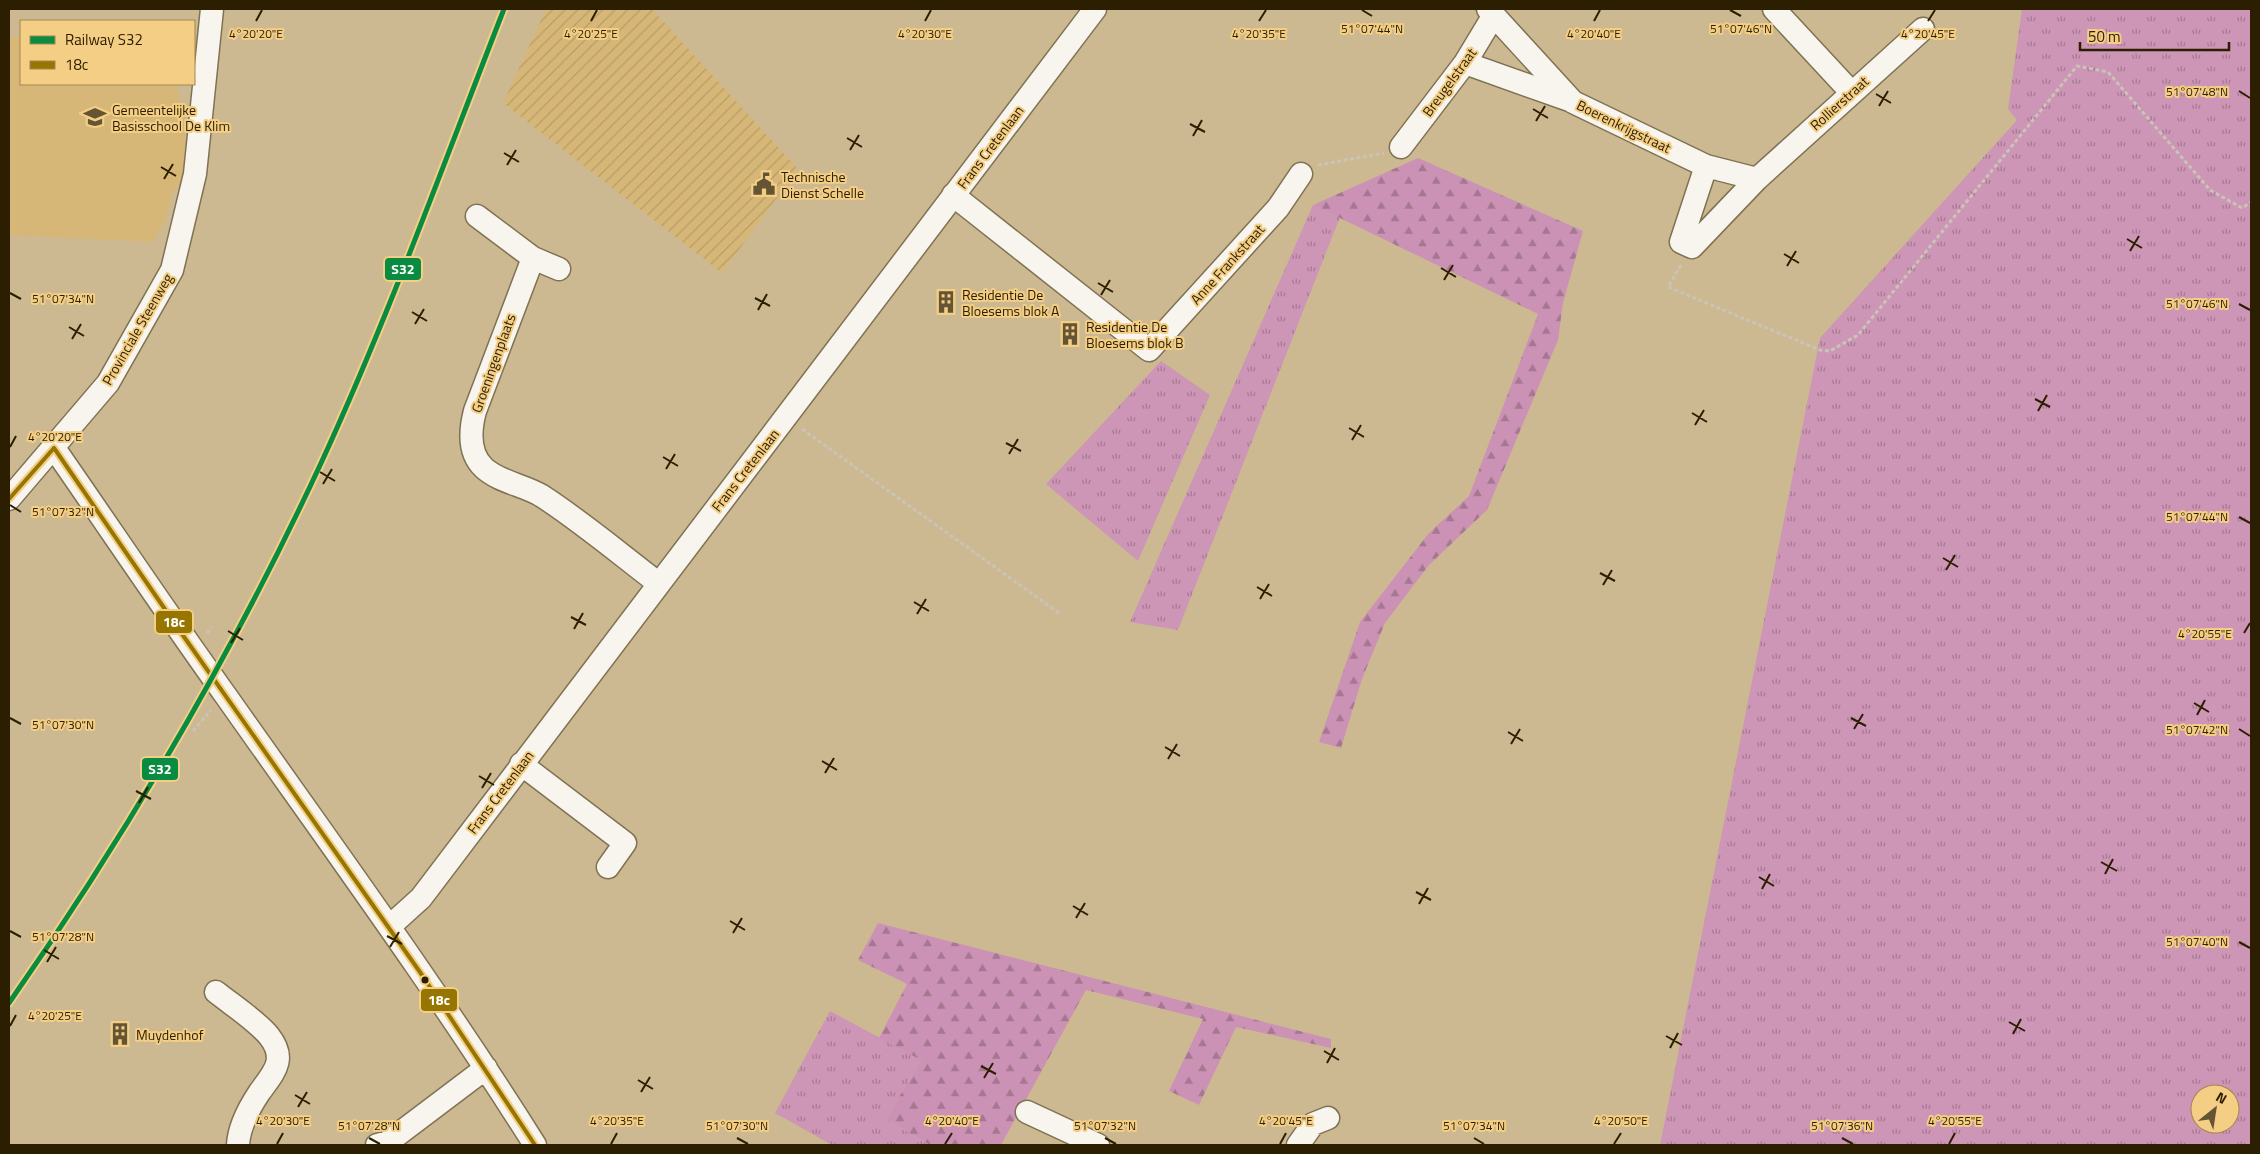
<svg xmlns="http://www.w3.org/2000/svg" width="2260" height="1154" viewBox="0 0 2260 1154" font-family="'Titillium Web',sans-serif">
  <style>
    .built { fill: #d6b778 }
    .industrial { fill: url(#industrial-furrows) }
    .grass { fill: url(#grass-tufts); fill-rule: evenodd }
    .forest { fill: url(#forest-firs) }
    .lines { fill: none; stroke-linecap: round; stroke-linejoin: round }
    .minor-casing { stroke: #7f7253; stroke-width: 25 }
    .path { stroke: #cac3b6; stroke-width: 3; stroke-dasharray: 4 2.5; stroke-linecap: butt }
    .minor { stroke: #f8f4ee; stroke-width: 22 }
    .bus-1-casing { stroke: #f3ce84; stroke-width: 8 }
    .bus-1 { stroke: #967500; stroke-width: 4 }
    .rail-1-casing { stroke: #f3ce84; stroke-width: 9 }
    .rail-1 { stroke: #098b41; stroke-width: 5 }
    .ticks { fill: none; stroke: #2c1e00; stroke-width: 2 }
    .bus-dot { fill: #2c1e00; stroke: #f3ce84; stroke-width: 2 }
    .labels { text-anchor: middle; dominant-baseline: central; stroke-width: 4; stroke-linejoin: round; paint-order: stroke }
    .street-label { font-size: 14px; fill: #2c1e00; stroke: #f3ce84 }
    .poi-label { font-size: 14px; fill: #2c1e00; stroke: #f3ce84; text-anchor: start }
    .ticks-label { font-size: 12px; text-anchor: middle; fill: #2c1e00; stroke: #f3ce84; stroke-width: 4; stroke-linejoin: round; paint-order: stroke }
    .line-badge { stroke: #f3ce84; stroke-width: 2 }
    .badge-label { font-size: 14px; text-anchor: middle; font-weight: bold; fill: #fff }
  </style>
  <defs>
    <pattern id="industrial-furrows" width="10" height="10" patternUnits="userSpaceOnUse" patternTransform="scale(1.25)"><rect width="10" height="10" fill="#d6b778"/><path d="M-1 1l2-2M0 10L10 0M9 11l2-2" fill="none" stroke="#b89d66"/></pattern>
    <pattern id="grass-tufts" width="24" height="20" patternUnits="userSpaceOnUse" patternTransform="scale(1.25)"><rect width="24" height="20" fill="#cd95b6"/><path d="M3 7l-1-3M5 7V3M7 7l1-3M15 17l-1-3M17 17v-4M19 17l1-3" fill="none" stroke="#a77992"/></pattern>
    <pattern id="forest-firs" width="22" height="20" patternUnits="userSpaceOnUse" patternTransform="scale(1.25)"><rect width="22" height="20" fill="#cc92b5"/><path d="M5 1l3.5 6h-7zM16 11l3.5 6h-7z" fill="#a67791"/></pattern>
  </defs>
  <rect width="100%" height="100%" fill="#cdb991"/>
  <path class="built" d="M9,37H21V84H177L187,150L182,183L172,193L165,221L153,242L9,235Z"/>
  <path class="industrial" d="M546,9H652L798,169L722,273L503,103Z"/>
  <path class="grass" d="M2022,9H2251V1145H1660L1820,338L2017,120L2008,109ZM2200,1094H2230V1124H2200Z
    M1313,205L1340,217L1178,630L1130,622Z
    M1161,361L1210,395L1138,561L1046,484Z
    M830,1011L921,1060L886,1119L930,1145H832L775,1113Z"/>
  <path class="forest" d="M1418,158L1583,231L1563,303L1558,340L1487,510L1429,565L1385,623L1362,679L1341,748L1319,742L1360,622L1429,533L1469,496L1538,314L1313,205Z
    M878,923L1331,1039V1048L1236,1027L1199,1105L1169,1091L1203,1019L1086,990L1001,1145H930L886,1119L921,1060L879,1038L907,984L858,960Z"/>
  <g class="lines">
    <defs>
      <path id="minor" d="M1488,9L1573,102L1706,166
        M1774,9L1851,92
        M1465,63L1569,100
        M1401,147L1465,63L1494,15
        M1757,179L1706,166L1681,242L1692,247L1757,179L1923,29
        M953,195L1149,350L1278,208L1301,174
        M477,216L533,258L475,411C470,430 468,453 484,468C499,482 524,485 542,496C582,522 620,554 658,583
        M533,258L559,269
        M54,448C111,530 167,614 226,696C331,845 438,991 535,1145
        M9,499L108,383L172,270L195,174L212,9
        M521,764L625,843L608,867
        M390,926L421,898L1095,9
        M216,992C231,1004 257,1021 269,1036C288,1060 273,1073 259,1093C249,1108 239,1126 238,1145
        M1027,1112L1098,1145
        M377,1145L388,1142L486,1068
        M1298,1145L1313,1124L1328,1118"/>
    </defs>
    <use href="#minor" class="minor-casing"/>
    <path class="path" d="M1318,165L1384,153
      M1681,265L1668,287L1820,350L1830,351L1858,335L2077,66L2108,72L2210,190L2242,208L2251,202
      M802,429L1059,613
      M207,633L212,627
      M193,731L211,710"/>
    <use href="#minor" class="minor"/>
    <defs>
      <path id="bus-1" d="M54,448L182,634L422,975L535,1145
        M9,499L54,448"/>
    </defs>
    <use href="#bus-1" class="bus-1-casing"/>
    <use href="#bus-1" class="bus-1"/>
    <defs>
      <path id="rail-1" d="M9,1003C129,831 234,651 322,461C390,313 445,160 504,9"/>
    </defs>
    <use href="#rail-1" class="rail-1-casing"/>
    <use href="#rail-1" class="rail-1"/>
  </g>
  <path class="ticks" d="M1362,10L1372,16M1730,10L1741,16M256,21L262,10M591,21L597,10M925,21L931,10M1259,21L1266,10M1594,21L1600,10M1928,21L1935,10M2239,91L2250,98M1876,94L1891,103M1879,106L1888,91M1533,109L1548,118M1536,121L1545,106M1190,124L1205,132M1193,136L1202,120M847,138L862,147M850,150L859,135M504,153L519,162M507,165L516,150M161,167L176,176M164,179L173,164M2127,239L2142,248M2130,251L2139,236M1784,254L1799,263M1787,266L1796,251M1441,268L1456,277M1444,280L1453,265M1098,283L1113,292M10,293L21,299M1101,295L1110,280M755,298L770,306M2239,304L2250,310M758,310L767,294M412,312L427,321M415,324L424,309M69,327L84,336M72,339L81,324M2035,399L2050,407M2038,411L2047,395M1692,413L1707,422M1695,425L1704,410M1349,428L1364,437M1352,440L1361,425M1006,443L1021,451M10,447L16,436M1009,454L1018,439M663,457L678,466M666,469L675,454M320,472L335,481M323,484L332,469M10,505L21,512M2239,517L2250,523M1943,558L1958,567M1946,570L1955,555M1600,573L1615,581M1603,585L1612,570M1257,587L1272,596M1260,599L1269,584M914,602L929,611M917,614L926,599M571,617L586,625M574,629L583,613M228,631L243,640M2244,633L2250,623M231,643L240,628M2194,703L2209,712M2197,715L2205,700M10,718L21,724M1851,718L1866,726M1854,729L1863,714M2239,729L2250,736M1508,732L1523,741M1511,744L1520,729M1165,747L1180,756M1168,759L1177,744M822,761L837,770M825,773L834,758M479,776L494,785M482,788L491,773M136,791L151,799M139,803L148,787M2101,862L2117,871M2105,874L2113,859M1759,877L1774,886M1762,889L1770,874M1416,892L1431,900M1419,904L1428,888M1073,906L1088,915M1076,918L1085,903M730,921L745,930M10,931L21,937M733,933L742,918M387,936L402,944M2239,942L2250,948M390,947L399,932M44,950L59,959M47,962L56,947M2009,1022L2025,1031M10,1026L16,1015M2013,1034L2021,1019M1666,1036L1682,1045M1670,1048L1678,1033M1324,1051L1339,1060M1327,1063L1335,1048M981,1066L996,1074M984,1078L993,1063M638,1080L653,1089M641,1092L650,1077M295,1095L310,1104M298,1107L307,1092M369,1138L380,1144M737,1138L748,1144M1105,1138L1116,1144M1474,1138L1484,1144M1842,1138L1853,1144M277,1144L283,1133M611,1144L617,1133M945,1144L952,1133M1280,1144L1286,1133M1614,1144L1621,1133M1949,1144L1955,1133"/>
  <defs>
    <symbol id="school-bare" viewBox="-9 -9 18 18"><path d="M0-5L7-2L0 1L-7-2ZM-4 1L0 2.5L4 1V4Q0 6-4 4Z" fill="#645433" stroke="#f3ce84" stroke-width="2.5" paint-order="stroke"/></symbol>
    <symbol id="civic-bare" viewBox="-9 -9 18 18"><path d="M-.6-6.5H3V-4.5H.6V-3L4-1V1h2V6H-6V1h2V-1L-.6-3ZM-1.2 2.5V6h2.4V2.5Z" fill="#645433" stroke="#f3ce84" stroke-width="2.5" paint-order="stroke"/></symbol>
    <symbol id="building-bare" viewBox="-9 -9 18 18"><path d="M-4-6H4V6H1V3H-1V6H-4ZM-2.5-4.3h1.7v1.8h-1.7ZM.8-4.3h1.7v1.8H.8ZM-2.5-1h1.7V.8h-1.7ZM.8-1h1.7V.8H.8Z" fill="#645433" stroke="#f3ce84" stroke-width="2.5" paint-order="stroke"/></symbol>
  </defs>
  <g fill-rule="evenodd">
    <use href="#school-bare" x="79" y="101" width="32" height="32"/>
    <use href="#civic-bare" x="748" y="168" width="32" height="32"/>
    <use href="#building-bare" x="930" y="286" width="32" height="32"/>
    <use href="#building-bare" x="1054" y="318" width="32" height="32"/>
    <use href="#building-bare" x="104" y="1018" width="32" height="32"/>
  </g>
  <circle class="bus-dot" cx="425" cy="980" r="4.5"/>
  <g class="labels">
    <g class="street-label">
      <text transform="translate(1449 82) rotate(-54)">Breugelstraat</text>
      <text transform="translate(1839 103) rotate(-42)">Rollierstraat</text>
      <text transform="translate(1624 126) rotate(26)">Boerenkrijgstraat</text>
      <text transform="translate(990 147) rotate(-53)">Frans Cretenlaan</text>
      <text transform="translate(1227 264) rotate(-48)">Anne Frankstraat</text>
      <text transform="translate(137 329) rotate(-60)">Provinciale Steenweg</text>
      <text transform="translate(493 363) rotate(-70)">Groeningenplaats</text>
      <text transform="translate(745 470) rotate(-52)">Frans Cretenlaan</text>
      <text transform="translate(500 792) rotate(-53)">Frans Cretenlaan</text>
    </g>
    <g class="poi-label">
      <text x="112" y="109">Gemeentelijke<tspan x="112" dy="16">Basisschool De Klim</tspan></text>
      <text x="781" y="176">Technische<tspan x="781" dy="16">Dienst Schelle</tspan></text>
      <text x="962" y="294">Residentie De<tspan x="962" dy="16">Bloesems blok A</tspan></text>
      <text x="1086" y="326">Residentie De<tspan x="1086" dy="16">Bloesems blok B</tspan></text>
      <text x="136" y="1034">Muydenhof</text>
    </g>
  </g>
  <g class="ticks-label">
    <text x="1372" y="33">51°07'44"N</text>
    <text x="1741" y="33">51°07'46"N</text>
    <text x="256" y="38">4°20'20"E</text>
    <text x="591" y="38">4°20'25"E</text>
    <text x="925" y="38">4°20'30"E</text>
    <text x="1259" y="38">4°20'35"E</text>
    <text x="1594" y="38">4°20'40"E</text>
    <text x="1928" y="38">4°20'45"E</text>
    <text x="2197" y="96">51°07'48"N</text>
    <text x="63" y="303">51°07'34"N</text>
    <text x="2197" y="308">51°07'46"N</text>
    <text x="55" y="441">4°20'20"E</text>
    <text x="63" y="516">51°07'32"N</text>
    <text x="2197" y="521">51°07'44"N</text>
    <text x="2205" y="638">4°20'55"E</text>
    <text x="63" y="729">51°07'30"N</text>
    <text x="2197" y="734">51°07'42"N</text>
    <text x="63" y="941">51°07'28"N</text>
    <text x="2197" y="946">51°07'40"N</text>
    <text x="55" y="1020">4°20'25"E</text>
    <text x="283" y="1125">4°20'30"E</text>
    <text x="617" y="1125">4°20'35"E</text>
    <text x="952" y="1125">4°20'40"E</text>
    <text x="1286" y="1125">4°20'45"E</text>
    <text x="1621" y="1125">4°20'50"E</text>
    <text x="1955" y="1125">4°20'55"E</text>
    <text x="369" y="1130">51°07'28"N</text>
    <text x="737" y="1130">51°07'30"N</text>
    <text x="1105" y="1130">51°07'32"N</text>
    <text x="1474" y="1130">51°07'34"N</text>
    <text x="1842" y="1130">51°07'36"N</text>
  </g>
  <g class="line-badge">
    <rect x="384" y="257" width="38" height="24" rx="5" fill="#098b41"/>
    <rect x="155" y="610" width="38" height="24" rx="5" fill="#967500"/>
    <rect x="141" y="757" width="38" height="24" rx="5" fill="#098b41"/>
    <rect x="420" y="988" width="38" height="24" rx="5" fill="#967500"/>
  </g>
  <g class="badge-label">
    <text x="403" y="274">S32</text>
    <text x="174" y="627">18c</text>
    <text x="160" y="774">S32</text>
    <text x="439" y="1005">18c</text>
  </g>
  <rect width="2260" height="1154" fill="none" stroke="#2c1e00" stroke-width="20"/>
  <rect x="20" y="20" width="175" height="65" fill="#f3ce84" stroke="#a3884f"/>
  <rect x="30" y="36" width="25" height="8" fill="#098b41" stroke="#a3884f"/>
  <text x="65" y="45" font-size="15" fill="#2c1e00">Railway S32</text>
  <rect x="30" y="61" width="25" height="8" fill="#967500" stroke="#a3884f"/>
  <text x="65" y="70" font-size="15" fill="#2c1e00">18c</text>
  <g transform="translate(2215 1109) rotate(30)"><circle r="24" fill="#f3ce84" stroke="#a3884f"/>
  <path d="M0-4L9 19L0 12L-9 19Z" fill="#645433"/>
  <text y="-8" font-size="14" font-weight="bold" text-anchor="middle" fill="#2c1e00">N</text>
  </g>
  <path d="M2080 42v8h149v-8" fill="none" stroke="#2c1e00" stroke-width="2.5"/>
  <text x="2088" y="42" font-size="15" fill="#2c1e00" stroke="#f3ce84" stroke-width="4" paint-order="stroke">50 m</text>
</svg>
